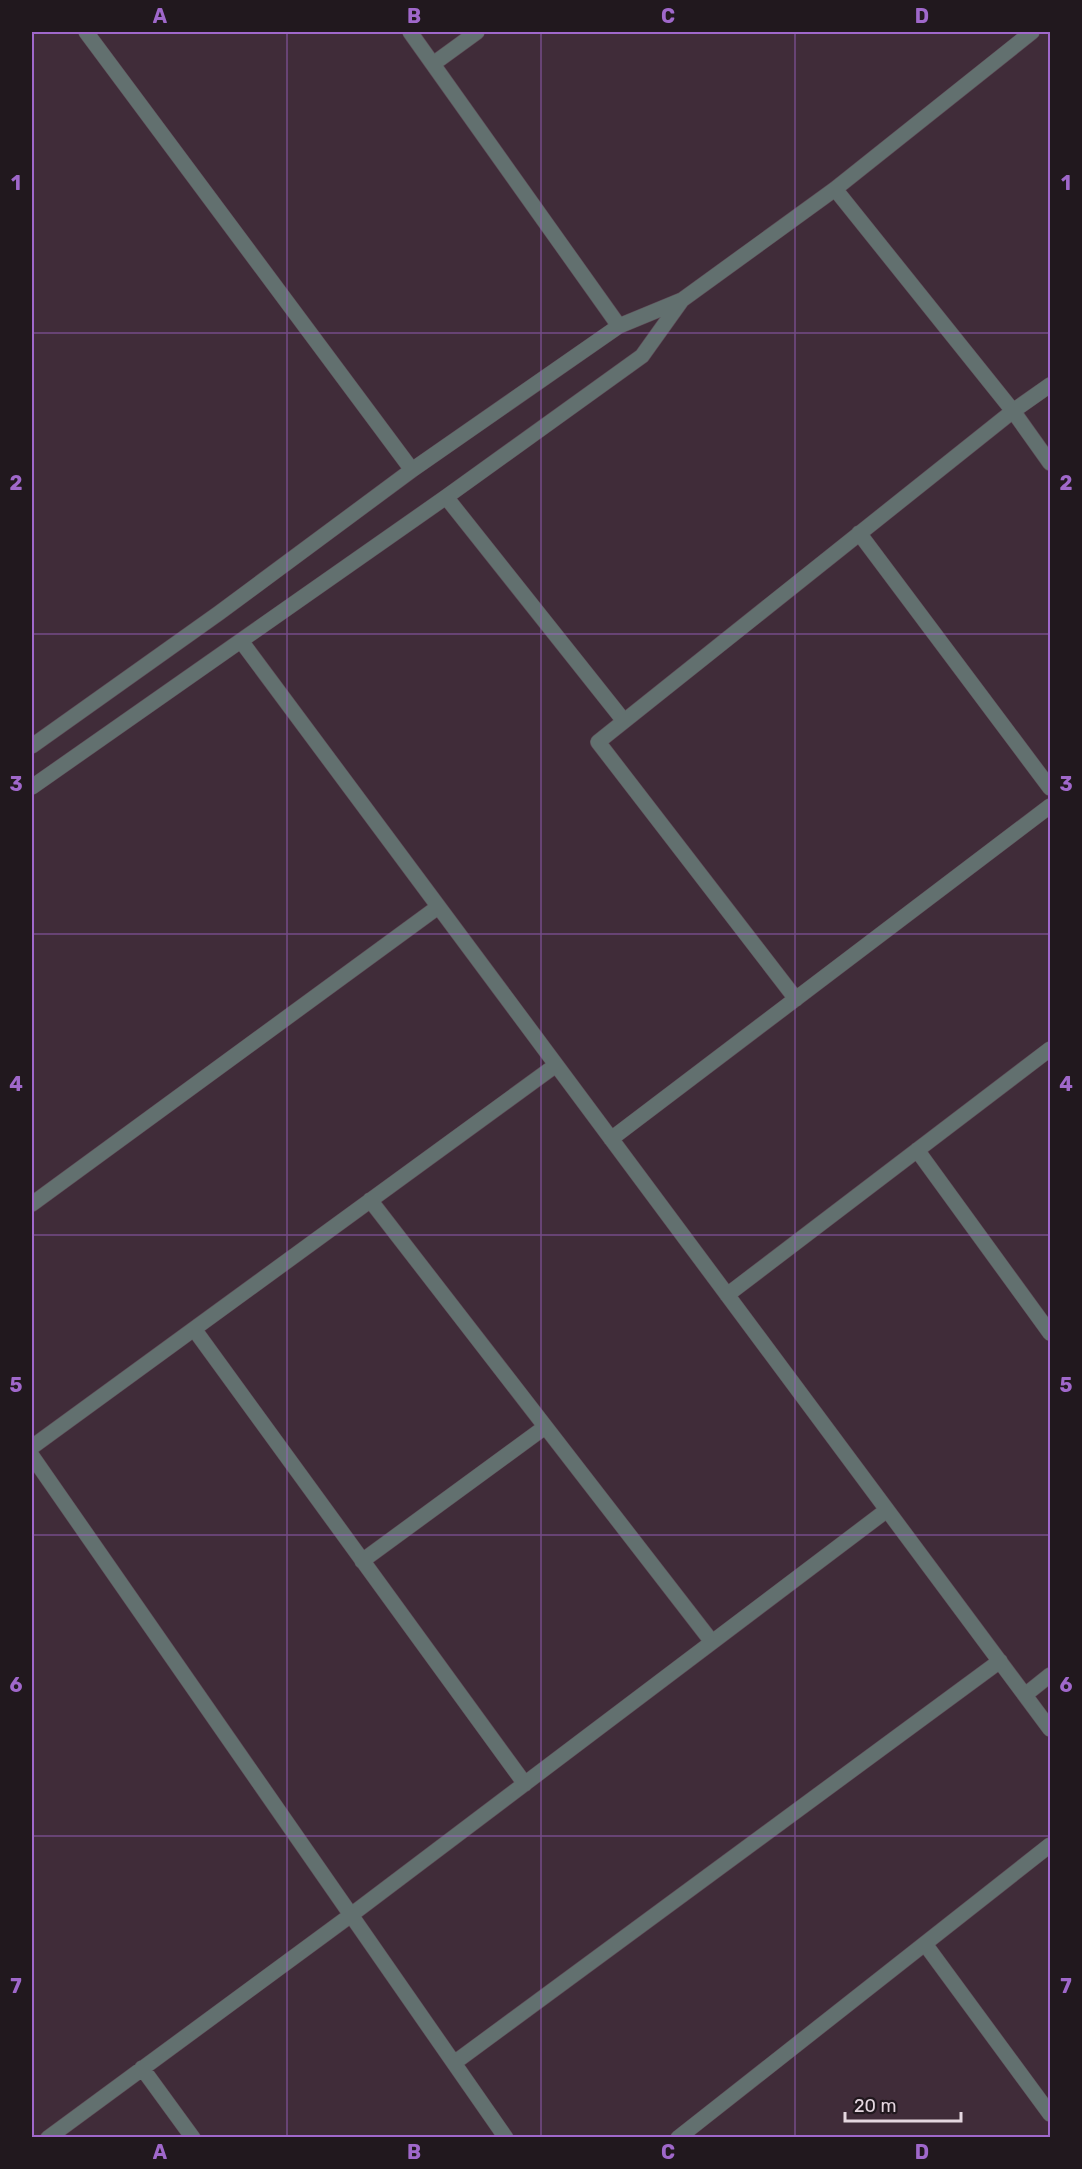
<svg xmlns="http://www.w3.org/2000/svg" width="1082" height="2169" viewBox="0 0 1082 2169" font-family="Rubik,sans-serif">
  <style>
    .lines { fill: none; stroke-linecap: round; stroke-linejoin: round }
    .minor-casing { stroke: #5e4b57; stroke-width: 16 }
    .minor { stroke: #62706f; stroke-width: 15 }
    .grid { fill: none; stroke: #a068cb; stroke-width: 1.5; stroke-opacity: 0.55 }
    .neatline { fill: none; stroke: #a068cb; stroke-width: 2 }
    .grid-label { font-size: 20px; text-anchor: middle; font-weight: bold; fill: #a068cb }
  </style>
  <rect width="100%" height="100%" fill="#402c39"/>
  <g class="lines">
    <defs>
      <path id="minor" d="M86,32L412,470
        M410,32L619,326
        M433,64L477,32
        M835,189L1013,411L1050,463
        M446,497L624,721
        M859,533L1050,788
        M241,641L1050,1729
        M32,746L219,613L412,470L619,326L682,300L835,189L1032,32
        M32,787L446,497L642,356L682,300
        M796,999L598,742L1013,411L1050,385
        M611,1139L1050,806
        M917,1150L1050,1333
        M370,1200L712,1642
        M32,1204L438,907
        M727,1295L1050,1049
        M194,1329L525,1784
        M32,1447L556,1065
        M32,1456L506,2138
        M362,1561L545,1427
        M1025,1695L1050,1675
        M925,1944L1050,2114
        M454,2063L1000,1661
        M142,2068L193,2138
        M48,2138L351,1915L887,1510
        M678,2138L1050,1845"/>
    </defs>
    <use href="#minor" class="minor-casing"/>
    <use href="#minor" class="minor"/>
  </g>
  <path class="grid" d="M287,32V2138M541,32V2138M795,32V2138M32,333H1050M32,634H1050M32,934H1050M32,1235H1050M32,1535H1050M32,1836H1050"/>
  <rect width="1082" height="2169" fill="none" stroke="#21181e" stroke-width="66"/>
  <path d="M845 2112v9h116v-9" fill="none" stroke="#e5d7e0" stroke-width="3"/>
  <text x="854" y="2112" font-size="18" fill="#e5d7e0" stroke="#21181e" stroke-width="4.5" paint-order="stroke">20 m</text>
  <rect x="33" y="33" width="1016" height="2103" class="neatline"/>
  <g class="grid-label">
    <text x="160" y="23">A</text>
    <text x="414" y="23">B</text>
    <text x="668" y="23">C</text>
    <text x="922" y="23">D</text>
    <text x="16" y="190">1</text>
    <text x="1066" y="190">1</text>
    <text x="16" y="490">2</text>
    <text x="1066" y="490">2</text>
    <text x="16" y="791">3</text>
    <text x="1066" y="791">3</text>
    <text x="16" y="1091">4</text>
    <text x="1066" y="1091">4</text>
    <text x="16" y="1392">5</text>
    <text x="1066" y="1392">5</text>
    <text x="16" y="1692">6</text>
    <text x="1066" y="1692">6</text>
    <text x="16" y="1993">7</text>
    <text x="1066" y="1993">7</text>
    <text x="160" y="2159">A</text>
    <text x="414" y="2159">B</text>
    <text x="668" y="2159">C</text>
    <text x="922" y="2159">D</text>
  </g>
</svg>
